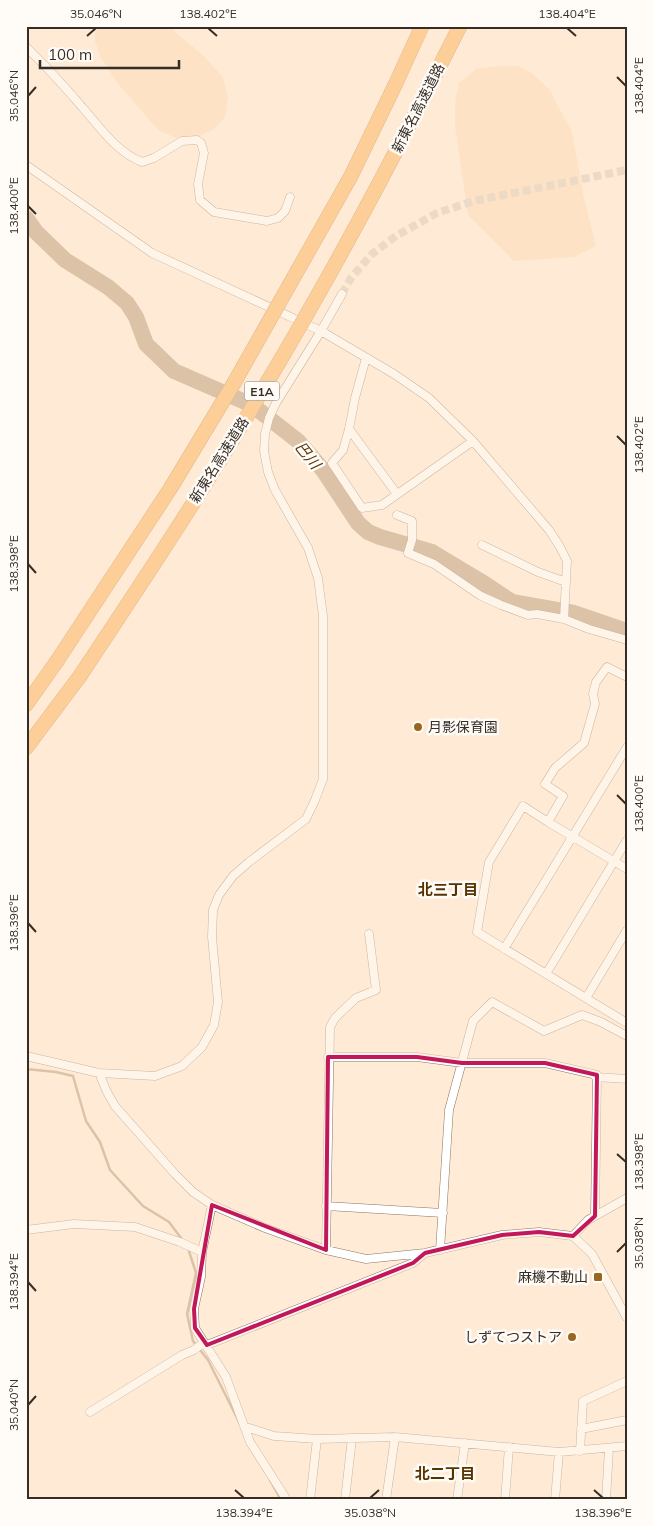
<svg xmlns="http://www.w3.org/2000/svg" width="653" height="1526" viewBox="0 0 653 1526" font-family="Mulish,'Noto Sans JP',sans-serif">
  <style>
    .green { fill: #fad7b2 }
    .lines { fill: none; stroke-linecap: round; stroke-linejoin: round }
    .stream { stroke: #b2916d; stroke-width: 2.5 }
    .river { stroke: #b2916d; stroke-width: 16 }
    .minor-tunnel { stroke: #d7c5b3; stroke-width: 8; stroke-dasharray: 8 4; stroke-linecap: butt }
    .minor-casing { stroke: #887663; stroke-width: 9 }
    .motorway-casing { stroke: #b5803f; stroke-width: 15 }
    .minor { stroke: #fff; stroke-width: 8 }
    .motorway { stroke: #faac4d; stroke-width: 14 }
    .motorway-bridge-casing { stroke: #b5803f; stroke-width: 15; stroke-linecap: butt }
    .motorway-bridge { stroke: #faac4d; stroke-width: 14 }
    .marked { fill: none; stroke: #c2185b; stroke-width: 4; stroke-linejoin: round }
    .ticks { fill: none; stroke: #362e26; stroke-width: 2 }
    .poi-dot { fill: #9b651e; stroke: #fffbf7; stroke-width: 2 }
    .labels { text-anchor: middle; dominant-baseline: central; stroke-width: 5; stroke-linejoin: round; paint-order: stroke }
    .shield { fill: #fffbf7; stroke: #726c65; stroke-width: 1 }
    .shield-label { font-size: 12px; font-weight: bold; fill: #362e26 }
    .street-label { font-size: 14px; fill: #362e26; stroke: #fffbf7 }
    .poi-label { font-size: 14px; fill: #362e26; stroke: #fffbf7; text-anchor: end }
    .water-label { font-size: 15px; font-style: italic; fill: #593709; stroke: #fffbf7 }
    .neighbourhood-label { font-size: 15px; font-weight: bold; fill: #573300; stroke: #fffbf7 }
    .neatline { fill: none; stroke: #362e26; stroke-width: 2 }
    .ticks-label { font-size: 12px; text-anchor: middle; fill: #362e26 }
  </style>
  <rect width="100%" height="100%" fill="#ffebd6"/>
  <path class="green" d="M95,26H168L203,55L223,77L228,97L225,117L214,129L194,139L176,138L158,130L118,84L101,58L95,41Z
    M499,66H518L532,73L549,89L572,132L584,198L596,246L574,257L514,261L468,215L455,127V100L459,83L476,69Z"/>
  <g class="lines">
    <path class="stream" d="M26,1069L56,1072L73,1076L86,1121L100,1142L110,1170L143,1206L169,1222L184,1242
      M188,1248L196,1273L187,1314L193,1341L208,1360L240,1424
      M270,1480L281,1500"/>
    <path class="river" d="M26,218L36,232L65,260L108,287L127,303L136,317L146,344L174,371L252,405L298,441L323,470L358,523L368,532L380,537L432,552L482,582L512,602L574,613L627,631"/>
    <path class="minor-tunnel" d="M342,294L351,278L372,254L396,236L437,213L474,201L627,170"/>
    <defs>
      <path id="minor" d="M26,47C46,66 64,86 82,107C100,127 116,152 142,162L154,158L182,141L197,140L201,143L204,153L198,184L200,200L214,212L267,221L278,218L285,211L290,197
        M26,165L152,253L321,331L394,374L429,398L473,441L549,530L560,547L567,561L564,619L589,629L627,640
        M366,358L355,398L349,429L343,450L332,463L362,508L382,505L473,441
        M349,429L397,494
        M397,515L412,521V540L408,553L434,564L481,596L501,605L528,615L537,614L564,619
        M482,545L538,572L566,582
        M627,677L607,667L596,682L593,694L595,704L584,743L555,768L545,784L563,796L548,822L523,806L489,862L477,932L627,1023
        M548,822L627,869
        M504,949L627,747
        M546,974L627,840
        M586,998L627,930
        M26,1056L99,1073L155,1076L182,1066L202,1047L214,1025L218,1002L212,937L213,910L219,895L233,876L249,862L306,819L315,800L323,779V616L318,578L308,548L275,490L268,472L264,451L265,434L269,418L276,403L321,331L342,294
        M328,1057H417L462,1063H545L597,1075L595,1216
        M99,1073L107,1092L115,1106L175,1174L193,1192L212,1205L265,1228L326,1250L366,1259L425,1253L502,1235L539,1232L573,1236L592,1254L627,1318
        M596,1077L627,1079
        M212,1205L202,1252L201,1277L194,1309L195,1328L226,1377L250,1442L287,1500
        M326,1206L443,1213
        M26,1230L74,1224L135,1227L180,1242L202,1252
        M573,1236L588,1220L627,1198
        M326,1250L330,1027L335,1018L356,998L376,990L369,934
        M440,1250L449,1110L473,1021L492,1002L544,1031L582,1015L601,1022L627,1036
        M207,1345L413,1263L425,1253
        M90,1412L182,1355L194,1350L203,1343
        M246,1427L274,1436L317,1439L395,1437L559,1452L627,1446
        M581,1429L627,1420
        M580,1451L583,1401L627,1381
        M310,1500L317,1439
        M345,1500L352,1438
        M386,1500L395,1437
        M457,1500L465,1443
        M505,1500L509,1447
        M555,1500L559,1452
        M606,1500L609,1449"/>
      <path id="motorway" d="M396,83L422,26
        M425,95L460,26
        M26,705L57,661
        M26,748L80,676"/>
    </defs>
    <use href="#minor" class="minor-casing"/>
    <use href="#motorway" class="motorway-casing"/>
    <use href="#minor" class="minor"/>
    <use href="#motorway" class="motorway"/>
    <defs>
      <path id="motorway-bridge" d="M57,661L170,489L234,383L351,176L396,83
        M80,676C141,584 203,491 259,396C318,298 373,197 425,95"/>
    </defs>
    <use href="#motorway-bridge" class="motorway-bridge-casing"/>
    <use href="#motorway-bridge" class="motorway-bridge"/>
  </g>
  <path d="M0 0H653V1526H0ZM328,1057H417L462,1063H545L597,1075L595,1216L573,1236L539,1232L502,1235L425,1253L413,1263L207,1345L195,1328L194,1309L212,1205L326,1250Z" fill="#ffebd6" fill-opacity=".55" fill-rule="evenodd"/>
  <path class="marked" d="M328,1057H417L462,1063H545L597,1075L595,1216L573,1236L539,1232L502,1235L425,1253L413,1263L207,1345L195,1328L194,1309L212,1205L326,1250Z"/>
  <path class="ticks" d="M208,28L217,36M567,28L576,36M87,36L96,28M617,77L626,86M28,96L36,87M28,206L36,214M617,436L626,445M28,564L36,573M617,795L626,804M28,923L36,932M617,1154L626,1162M617,1252L626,1243M28,1282L36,1291M28,1405L36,1396M235,1490L244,1498M594,1490L603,1498M370,1498L379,1490"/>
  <g class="poi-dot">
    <circle cx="418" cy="727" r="5"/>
    <rect x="593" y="1272" width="10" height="10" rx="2.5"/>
    <circle cx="572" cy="1337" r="5"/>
  </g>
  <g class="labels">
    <rect class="shield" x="244.5" y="381.5" width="35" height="19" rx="4"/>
    <g class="shield-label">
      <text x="262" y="391">E1A</text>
    </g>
    <g class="street-label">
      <text transform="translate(418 108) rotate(-63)">新東名高速道路</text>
      <text transform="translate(219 460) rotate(-58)">新東名高速道路</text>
    </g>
    <g class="poi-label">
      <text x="428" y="727" text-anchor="start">月影保育園</text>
      <text x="588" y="1277">麻機不動山</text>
      <text x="562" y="1337">しずてつストア</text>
    </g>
    <g class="water-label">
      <text transform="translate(308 455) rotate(51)">巴川</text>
    </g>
    <g class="neighbourhood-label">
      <text x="448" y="889">北三丁目</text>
      <text x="445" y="1473">北二丁目</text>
    </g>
  </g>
  <rect width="653" height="1526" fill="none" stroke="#fffbf7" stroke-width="55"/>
  <path d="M40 60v8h139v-8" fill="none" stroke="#362e26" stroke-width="2.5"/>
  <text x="48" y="60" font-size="15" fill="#362e26" stroke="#fffbf7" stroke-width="4" paint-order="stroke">100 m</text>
  <rect x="28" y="28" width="598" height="1470" class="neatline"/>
  <g class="ticks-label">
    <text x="96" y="18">35.046°N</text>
    <text x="208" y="18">138.402°E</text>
    <text x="567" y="18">138.404°E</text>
    <text transform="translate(639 86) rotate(-90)" y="4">138.404°E</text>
    <text transform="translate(14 96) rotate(-90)" y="4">35.046°N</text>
    <text transform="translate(14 206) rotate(-90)" y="4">138.400°E</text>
    <text transform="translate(639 445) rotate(-90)" y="4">138.402°E</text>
    <text transform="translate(14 564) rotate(-90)" y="4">138.398°E</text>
    <text transform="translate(639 804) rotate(-90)" y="4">138.400°E</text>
    <text transform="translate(14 923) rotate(-90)" y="4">138.396°E</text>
    <text transform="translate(639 1162) rotate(-90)" y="4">138.398°E</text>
    <text transform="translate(639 1243) rotate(-90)" y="4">35.038°N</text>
    <text transform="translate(14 1282) rotate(-90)" y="4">138.394°E</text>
    <text transform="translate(14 1405) rotate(-90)" y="4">35.040°N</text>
    <text x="244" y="1517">138.394°E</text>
    <text x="370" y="1517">35.038°N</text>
    <text x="603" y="1517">138.396°E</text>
  </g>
</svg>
